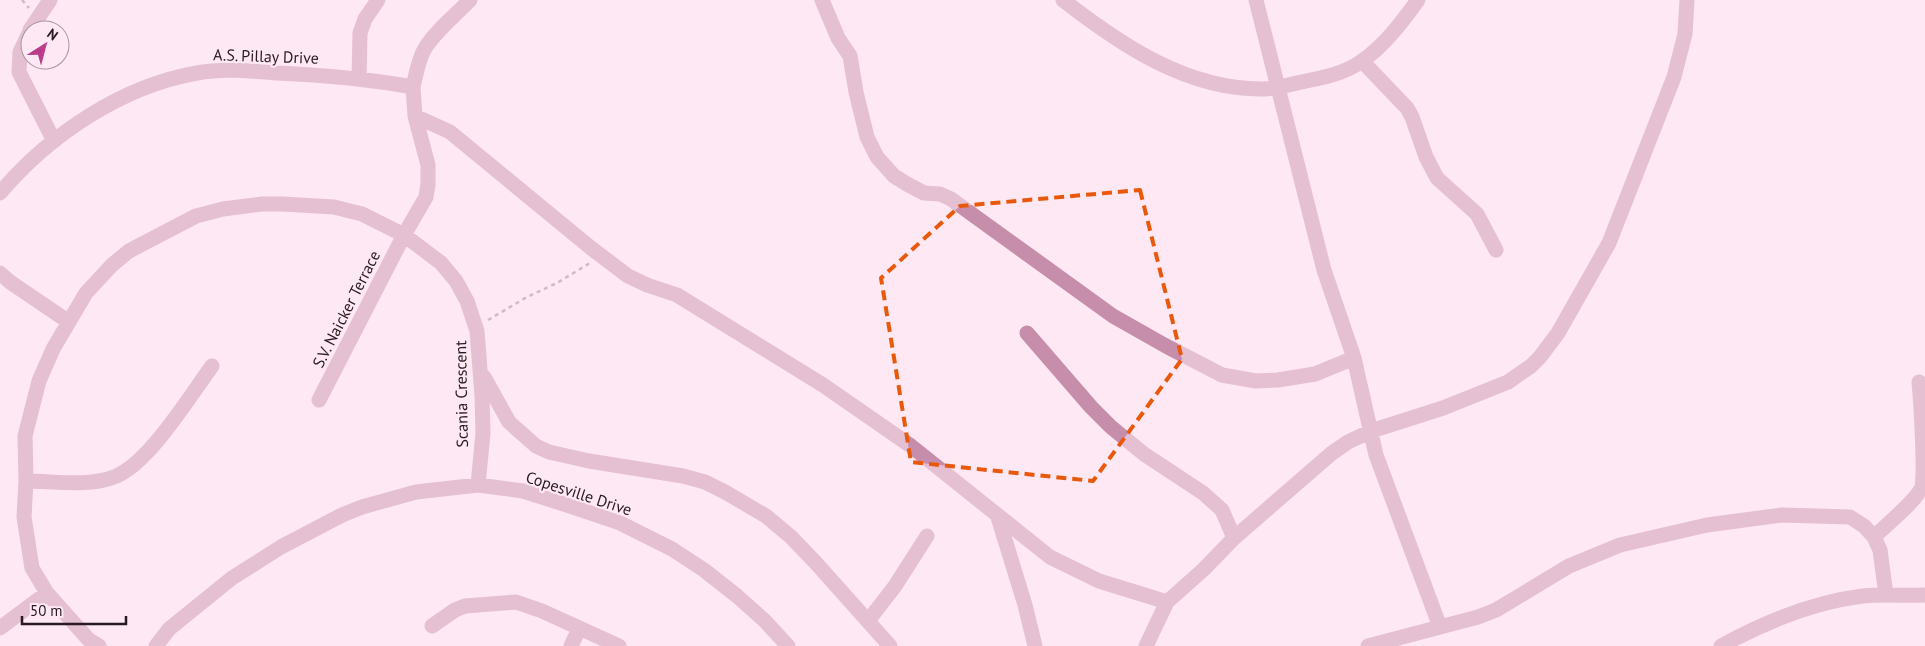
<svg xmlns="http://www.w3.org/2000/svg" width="1925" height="646" viewBox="0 0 1925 646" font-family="'PT Sans',sans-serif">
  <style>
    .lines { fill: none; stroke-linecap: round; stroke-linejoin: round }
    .path { stroke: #97858e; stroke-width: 2.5; stroke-dasharray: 4 4; stroke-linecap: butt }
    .minor { stroke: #c78eac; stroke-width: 15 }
    .marked { fill: none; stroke: #e8590c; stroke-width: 4; stroke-dasharray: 10 6; stroke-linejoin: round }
    .labels { text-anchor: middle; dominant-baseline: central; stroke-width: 4.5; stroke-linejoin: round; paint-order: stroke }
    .street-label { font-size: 16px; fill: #271a21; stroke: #fee8f3 }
  </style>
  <rect width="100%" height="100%" fill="#fee8f3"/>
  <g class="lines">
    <path class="path" d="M22,0L29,8
      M488,320L527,297L557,283L590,263"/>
    <path class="minor" d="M822,0L838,38L850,56L856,92L867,137L877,157L894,176L907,184L924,193L940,194L951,199L1113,316L1166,346L1222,375L1256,381L1278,380L1315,374L1354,358
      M1063,0C1121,45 1187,90 1264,89C1276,88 1289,85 1301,82C1322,78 1344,74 1362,61C1384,46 1402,22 1418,0
      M1256,0L1324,270L1354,358L1376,455L1440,627
      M30,30L50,0
      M30,31L20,52L19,72L54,141
      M1362,61L1407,108L1412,117L1426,157L1437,178L1477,214L1496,250
      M359,79L360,33L365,19L378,0
      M413,87C416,75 418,61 424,50C434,32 456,15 470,0
      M415,116L450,132L591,248L628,276L647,285L677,295L823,385L911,446L1050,557L1099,581L1167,602
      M0,193C49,135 122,86 197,73C224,68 251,71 277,73C323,75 368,79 413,87L415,116L428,165V184L426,197L404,235L319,400
      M0,273L10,282L69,322
      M1027,333L1091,407L1111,427L1144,454L1203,493L1222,510L1234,538
      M484,377L509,422L536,446L549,452L589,461L683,476L705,482L725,492L766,516L791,537L816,563L890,646
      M26,481C54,481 88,487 114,477C148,465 190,396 212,366
      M998,517L1025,605L1035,646
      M1874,537C1886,525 1917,500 1922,487C1925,470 1921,404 1919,382
      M868,621L895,586L927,536
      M432,626L455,610L465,606L516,602L542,611L619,646
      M0,628L47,593
      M99,646L89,640L47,593L32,568L24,517L26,481L25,436L39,381L53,349L86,293L112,265L129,251L196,216L223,209L262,204H283L334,207L362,214L404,235L441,263L456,281L467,301L477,331L482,396L483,433L478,485
      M156,646L169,629L232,578L281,547L342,515L362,507L416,492L478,485L523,491L570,506L620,523L672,549L704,570L737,596L765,621L788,646
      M571,646L579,629
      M1146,646L1167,602L1204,569L1234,538L1332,453L1348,442L1371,431L1443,408L1508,382L1531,366L1540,357L1558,333L1609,243L1674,77L1685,34L1687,0
      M1368,646L1478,617L1496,610L1569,566L1620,545L1707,525L1782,515L1850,517L1864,526L1874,537L1880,550L1886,595
      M1721,646C1765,622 1813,602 1863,596C1884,594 1904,596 1925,595"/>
  </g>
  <path d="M0 0H1925V646H0ZM1140,190L1182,359L1093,481L911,462L881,278L960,206Z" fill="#fee8f3" fill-opacity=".55" fill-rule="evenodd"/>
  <path class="marked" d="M1140,190L1182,359L1093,481L911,462L881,278L960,206Z"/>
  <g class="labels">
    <g class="street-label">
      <text transform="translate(266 56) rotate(2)">A.S. Pillay Drive</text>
      <text transform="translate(346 309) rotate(-63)">S.V. Naicker Terrace</text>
      <text transform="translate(461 394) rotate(-91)">Scania Crescent</text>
      <text transform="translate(579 493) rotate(18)">Copesville Drive</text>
    </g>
  </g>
  <g transform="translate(45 45) rotate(36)"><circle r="24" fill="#fee8f3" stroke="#a8969f"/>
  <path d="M0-4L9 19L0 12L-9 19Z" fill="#ba3c8a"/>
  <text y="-8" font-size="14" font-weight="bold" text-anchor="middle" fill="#271a21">N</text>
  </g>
  <path d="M22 616v8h104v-8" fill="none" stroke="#271a21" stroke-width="2.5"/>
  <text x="30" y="616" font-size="15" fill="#271a21" stroke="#fee8f3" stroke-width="4" paint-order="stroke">50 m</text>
</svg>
